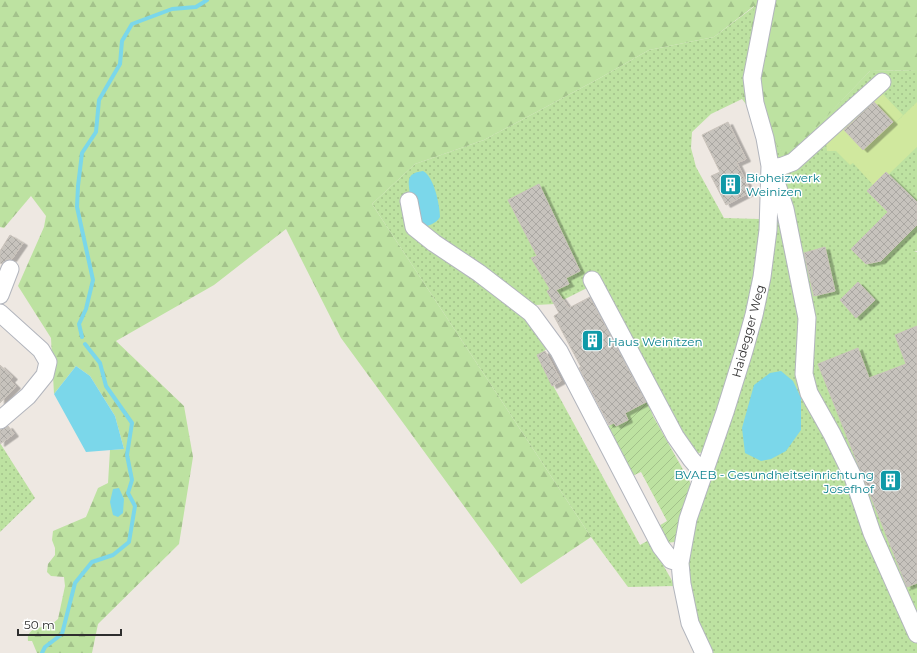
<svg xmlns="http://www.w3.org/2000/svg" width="917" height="653" viewBox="0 0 917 653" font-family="Montserrat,sans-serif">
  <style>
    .grass { fill: url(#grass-dots) }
    .forest { fill: url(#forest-firs) }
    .garden { fill: url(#garden-furrows) }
    .pitch { fill: #d0e89e }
    .water { fill: #7bd7ea }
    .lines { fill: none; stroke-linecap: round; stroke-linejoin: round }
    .stream { stroke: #7bd7ea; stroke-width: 4 }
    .building { fill: url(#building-cross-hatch); stroke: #cac3bb; filter: url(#shadow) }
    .minor-casing { stroke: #b2b5bd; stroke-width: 19 }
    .minor { stroke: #fff; stroke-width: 17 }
    .labels { text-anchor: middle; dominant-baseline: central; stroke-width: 3; stroke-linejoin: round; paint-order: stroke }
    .culture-label { font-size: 12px; fill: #0d838f; stroke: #fff; text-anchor: start }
    .street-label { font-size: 12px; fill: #2e2e2e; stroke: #fff }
  </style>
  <defs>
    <pattern id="grass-dots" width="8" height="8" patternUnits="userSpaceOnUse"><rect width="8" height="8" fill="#bde2a1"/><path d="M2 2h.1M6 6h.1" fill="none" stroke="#a3c28b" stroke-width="1.8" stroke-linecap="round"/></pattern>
    <pattern id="forest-firs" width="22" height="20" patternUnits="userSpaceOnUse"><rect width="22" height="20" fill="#bde2a1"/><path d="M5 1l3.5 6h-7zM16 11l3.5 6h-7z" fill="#a3c28b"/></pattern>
    <pattern id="garden-furrows" width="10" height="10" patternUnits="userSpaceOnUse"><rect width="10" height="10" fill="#bde2a1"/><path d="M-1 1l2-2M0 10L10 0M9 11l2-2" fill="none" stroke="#a3c28b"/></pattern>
    <pattern id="building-cross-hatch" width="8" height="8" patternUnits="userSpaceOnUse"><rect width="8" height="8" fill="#c7c3bd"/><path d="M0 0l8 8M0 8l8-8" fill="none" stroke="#aba8a3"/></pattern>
    <filter id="shadow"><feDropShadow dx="4.5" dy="2.5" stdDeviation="0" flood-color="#0004"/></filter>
  </defs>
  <rect width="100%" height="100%" fill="#eee8e2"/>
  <path class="grass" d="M755,6L742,99L711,114L692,132L691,148L696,167L724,218L759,219L760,233L749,311L706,452L698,453L685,440L599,282L555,304L535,305L556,342L544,351L543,367L640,545L649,540L675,586L628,587L591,537L372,204L415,164L484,140L600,78L649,50L714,37Z
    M917,70V251H914L917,252V653H704L682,584L703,473L768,230L760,123L787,157L870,71Z
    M0,443L35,498L0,532Z"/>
  <path class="forest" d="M0,0H917V70L870,71L787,158L742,99L754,6L714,37L649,50L600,78L484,140L415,164L372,204L591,537L521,584L341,338L286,229L214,285L116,341L184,406L193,457L179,544L98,624L92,653H37L32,641H28C26,628 40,628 50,625C53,624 55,621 58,619L65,586L64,577L51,576L47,572L48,564L55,555V548L52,540L53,531L86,517L98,488L108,483L110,450L124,449L115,416L90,376L76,366L54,394L51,338L18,286L44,227L46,216L31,196L4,228L0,227Z"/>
  <path class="garden" d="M648,401L653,416L690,482L691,494L680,539L675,542L665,543L657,527L667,521L641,472L630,477L606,427L614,423L616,426L628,420L625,413Z"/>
  <path class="pitch" d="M880,91L903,115L884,134L917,102V147L889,174L886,172L873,185L853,163L850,165L836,151H827L826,142Z"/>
  <path class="water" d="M423,171C434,176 440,206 440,217C436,224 427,226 420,228L414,194H410C408,181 406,173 423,171Z
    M76,366L90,376L115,416L124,449L86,452L54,394Z
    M781,371L793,381L801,398V430L786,451L771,459L761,461L745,453L742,428L754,385L770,373Z
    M119,488L124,499L123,513L118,517L113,515L110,502L113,489Z"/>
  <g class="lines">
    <path class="stream" d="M82,337L79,324L86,309L93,280L77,207L78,186L82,153L96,132L99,100L120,64L122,41L132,24L172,9L196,7L207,0
      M42,653L45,647L62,634L75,583L92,562L113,555L129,542L135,506L128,493L132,480L127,455L132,423L106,386L100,363L85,344"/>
  </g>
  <path class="building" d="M874,102L893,122L863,150L844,130Z
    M728,122L746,159L737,163L751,192L726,205L711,176L720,172L702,135Z
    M886,172L917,202V225L881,261L866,264L851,249L888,212L867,191Z
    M539,184L580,271L566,278L569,284L556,290L569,308L590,297L646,402L625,413L628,420L616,426L614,423L609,425L579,368L581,367L554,316L559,313L547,291L550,289L531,258L537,256L508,200Z
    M10,235L23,243L12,259H8L2,264L0,263V251Z
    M825,247L835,291L814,296L804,253Z
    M858,282L875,300L856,318L840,300Z
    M917,326V583L907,587L818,364L858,348L869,378L906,364L895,335Z
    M545,351L561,381L552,386L537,355Z
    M0,365L13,377L10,380L16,386L0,403Z
    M8,426L14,434L0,444V430Z"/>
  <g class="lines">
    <defs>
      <path id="minor" d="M770,166L780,167L793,162L882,82
        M774,176L785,209L807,318L804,374L809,393L832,434L853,477L872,533L917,634
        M409,201L414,227L434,243L479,273L531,313L559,351L661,547L671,560L680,563
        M592,280L675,436L691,459L703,473
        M0,295L10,269
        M0,313L41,350L48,362L45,375L28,396L0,420
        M704,653L690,623L682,584L680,563L688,519L725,412L744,351L754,315L762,277L768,230L770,166L765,138L755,103L752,78L767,0"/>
    </defs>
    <use href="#minor" class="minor-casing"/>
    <use href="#minor" class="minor"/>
  </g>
  <defs>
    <symbol id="building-square" viewBox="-11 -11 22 22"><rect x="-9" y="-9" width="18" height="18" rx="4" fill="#0f9aa8" stroke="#fff"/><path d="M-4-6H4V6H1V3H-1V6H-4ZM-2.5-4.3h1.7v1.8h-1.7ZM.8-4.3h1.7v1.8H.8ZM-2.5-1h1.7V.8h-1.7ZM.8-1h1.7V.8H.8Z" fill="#fff"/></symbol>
  </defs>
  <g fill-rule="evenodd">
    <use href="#building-square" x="718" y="172" width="25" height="25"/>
    <use href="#building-square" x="580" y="328" width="25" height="25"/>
    <use href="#building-square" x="878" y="468" width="25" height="25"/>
  </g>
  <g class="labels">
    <g class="culture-label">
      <text x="746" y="177">Bioheizwerk<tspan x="746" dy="14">Weinizen</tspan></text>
      <text x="608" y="341">Haus Weinitzen</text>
      <text x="874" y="474" text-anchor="end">BVAEB - Gesundheitseinrichtung<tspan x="874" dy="14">Josefhof</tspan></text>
    </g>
    <g class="street-label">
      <text transform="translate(748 331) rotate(-75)">Haidegger Weg</text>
    </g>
  </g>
  <path d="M18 629v6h103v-6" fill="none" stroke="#2e2e2e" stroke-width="2"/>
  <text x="24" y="629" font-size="12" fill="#2e2e2e" stroke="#ffffff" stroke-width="3" paint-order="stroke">50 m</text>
</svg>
